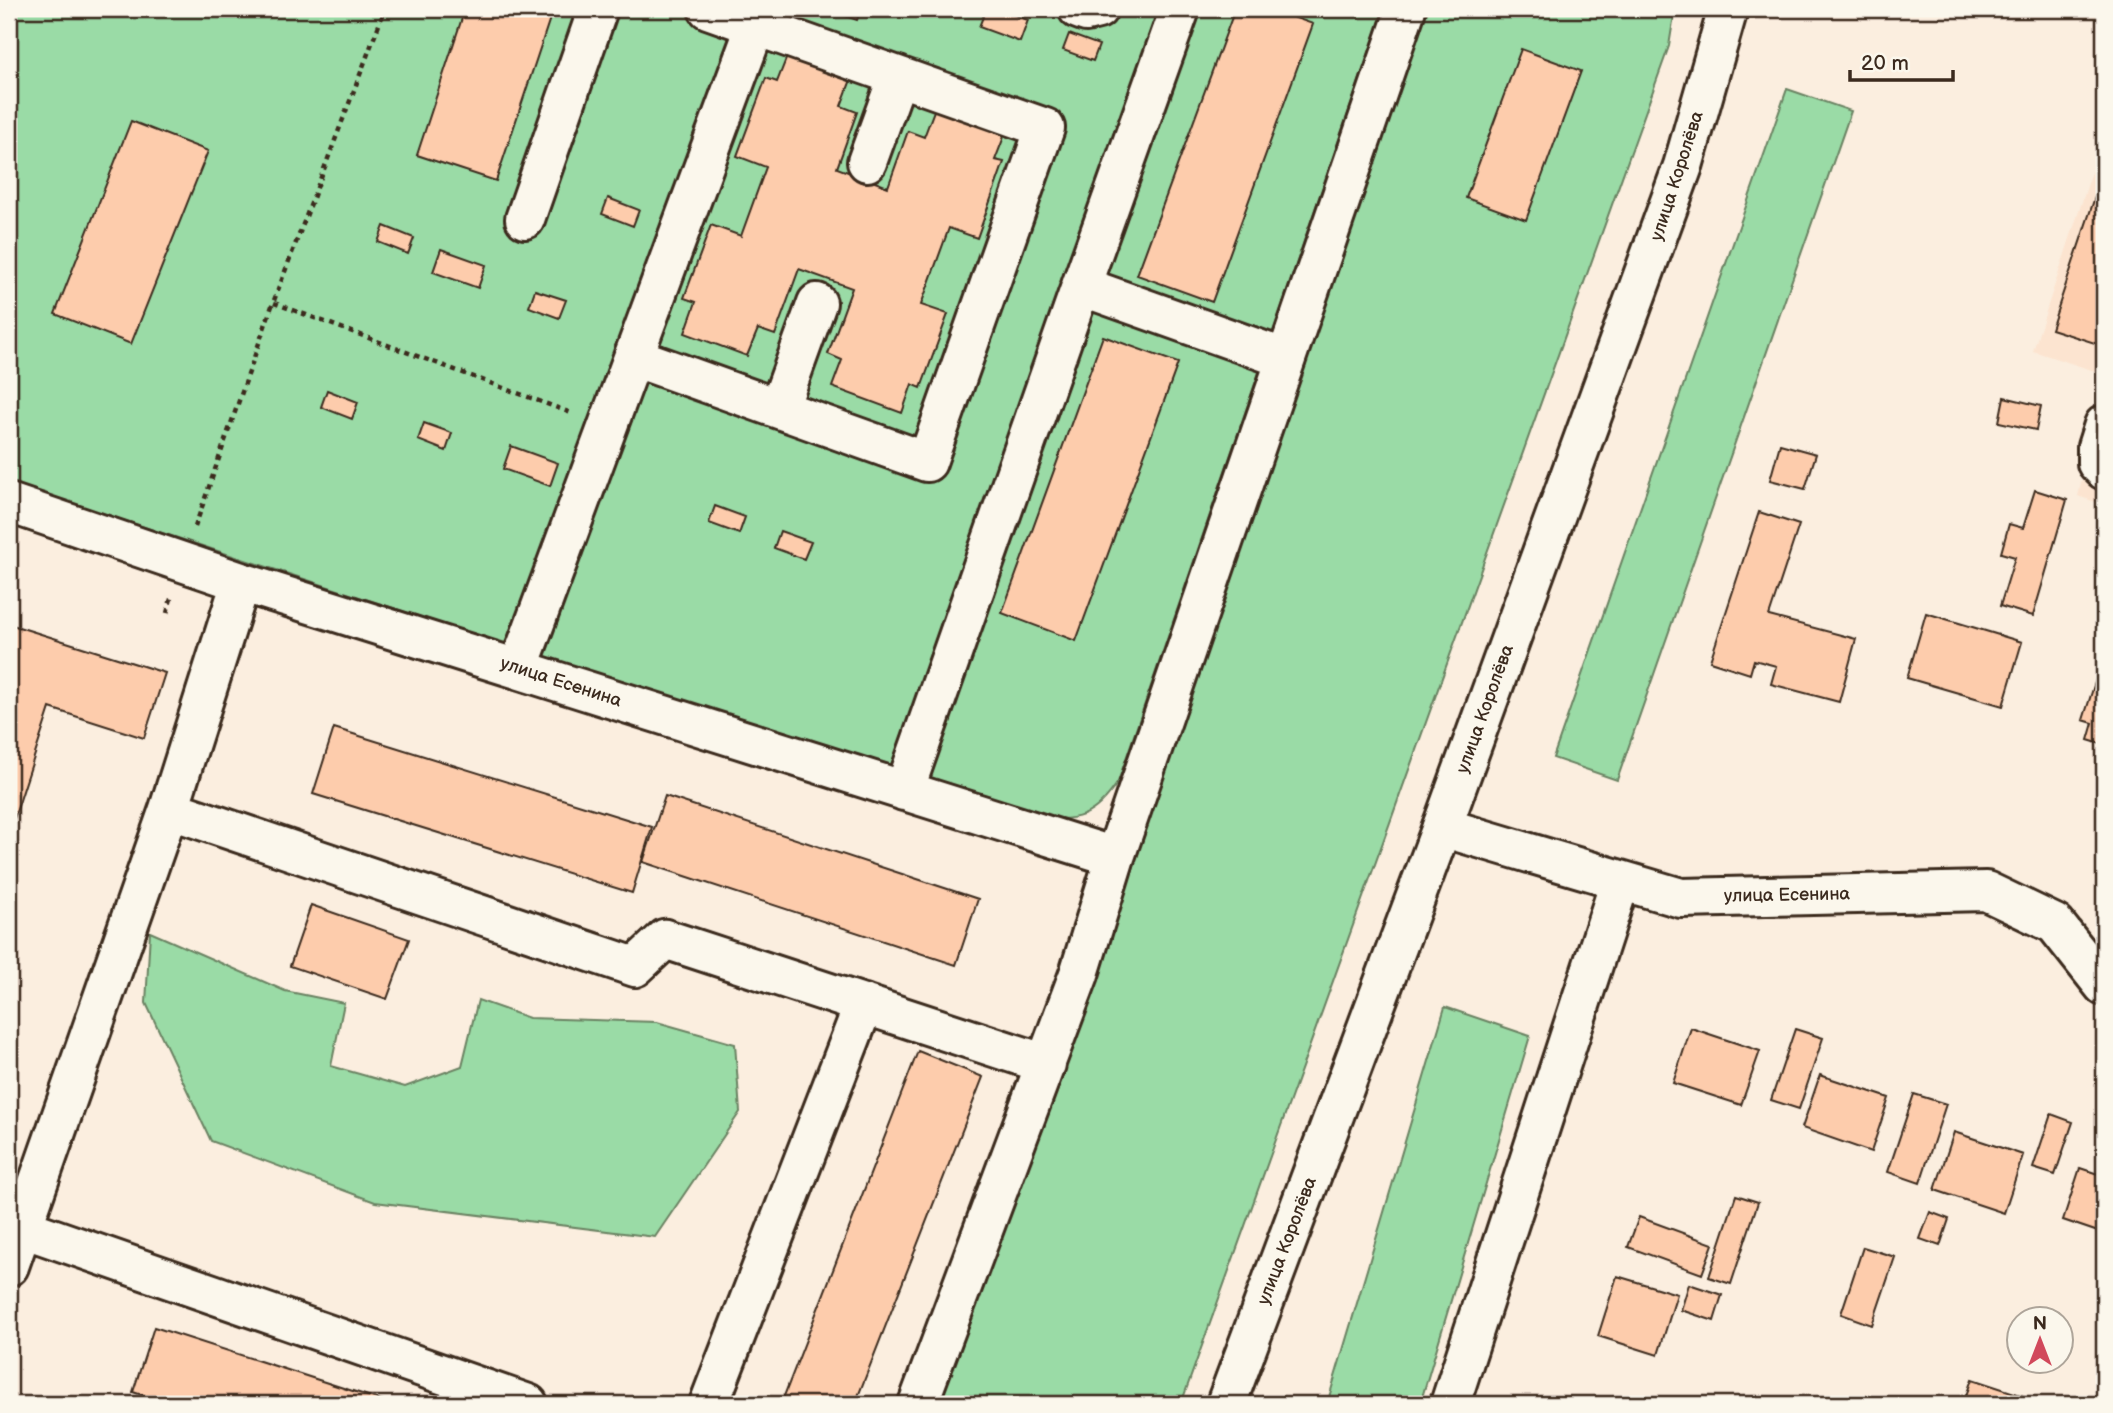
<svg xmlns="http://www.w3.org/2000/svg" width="2113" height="1413" viewBox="0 0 2113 1413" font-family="'Balsamiq Sans',sans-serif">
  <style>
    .built { fill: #fce4d0 }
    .green { fill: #9adba6; stroke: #6a8262; stroke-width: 2 }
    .building { fill: #fdccac; stroke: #3b2a1e; stroke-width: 2 }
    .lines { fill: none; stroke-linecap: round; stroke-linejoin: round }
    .minor-casing { stroke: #3b2a1e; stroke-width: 44 }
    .major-casing { stroke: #3b2a1e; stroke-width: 44 }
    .path { stroke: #3b2a1e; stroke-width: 4.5; stroke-dasharray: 5 5; stroke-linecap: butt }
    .minor { stroke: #fbf7ec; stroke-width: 38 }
    .major { stroke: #fbf7ec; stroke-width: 38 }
    .labels { text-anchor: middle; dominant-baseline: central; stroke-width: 6; stroke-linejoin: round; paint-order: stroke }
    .street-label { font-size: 18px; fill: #3b2a1e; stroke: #fbf7ec }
  </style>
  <rect width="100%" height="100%" fill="#fbeedf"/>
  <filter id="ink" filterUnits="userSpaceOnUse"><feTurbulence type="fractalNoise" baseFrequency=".0143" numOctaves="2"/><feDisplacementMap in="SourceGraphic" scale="14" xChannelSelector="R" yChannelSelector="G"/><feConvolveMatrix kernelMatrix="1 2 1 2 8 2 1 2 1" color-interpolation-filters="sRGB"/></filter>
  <g filter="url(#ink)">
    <path class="built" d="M2104,135V374L2033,351Z
      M2104,389V505L2078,496Z"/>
    <path class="green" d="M9,9H1384L1118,782C1095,817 1077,823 1036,817L9,483Z
      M1425,9H1675L1669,46L1181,1404H936L1062,1066Z
      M1787,89L1851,111L1617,780L1553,758Z
      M150,932L285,991L344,1003L331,1066L405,1087L462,1066L478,1000L529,1018L657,1022L735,1044L740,1112L655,1237L375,1202L211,1141L146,1003Z
      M1445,1007L1530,1036L1420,1404H1327Z"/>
    <path class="building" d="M465,9H553L496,181L417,155Z
      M825,9H861L857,20Z
      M986,9H998L1028,20L1020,42L979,27Z
      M1235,9H1270L1313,24L1212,302L1137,275Z
      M1069,34L1099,45L1093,61L1063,50Z
      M1521,49L1581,71L1526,220L1466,198Z
      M788,54L852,77L841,106L857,112L837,168L888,187L908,131L924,137L935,108L1005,134L995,160L1004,162L977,238L949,228L921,305L948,314L921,388L912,384L902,413L832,387L842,360L828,354L852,288L799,269L775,335L758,329L747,356L685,333L696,302L684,298L711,225L741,236L766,167L737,156L766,78L777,82Z
      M131,121L208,151L131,344L55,314Z
      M2104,170V346L2051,329Z
      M608,198L639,210L633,226L602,214Z
      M384,226L414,238L408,254L378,242Z
      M441,249L486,265L478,288L433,272Z
      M535,290L566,300L559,318L529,307Z
      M1103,336L1178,363L1076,641L1002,613Z
      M327,390L358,402L352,419L321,407Z
      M2004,397L2041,406L2036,430L1999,422Z
      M424,423L452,433L446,451L418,440Z
      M1780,444L1816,454L1805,489L1770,480Z
      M511,446L558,463L550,486L503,469Z
      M2035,490L2067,500L2033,616L2000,606L2015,557L2001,553L2009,524L2023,528Z
      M715,506L745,517L739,534L709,523Z
      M1759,512L1799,525L1769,616L1856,639L1839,702L1771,684L1776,666L1754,660L1750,674L1710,661Z
      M780,531L811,542L804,559L774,548Z
      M1926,613L2022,642L2003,706L1907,678Z
      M9,624L165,673L144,738L50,708L9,834Z
      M2104,654V745L2088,740L2093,723L2083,720Z
      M334,728L652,827L632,893L313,794Z
      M665,796L978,899L956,965L643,862Z
      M311,905L409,939L387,999L290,966Z
      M1691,1028L1760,1051L1741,1105L1673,1083Z
      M1795,1029L1823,1038L1799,1109L1771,1100Z
      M918,1051L983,1077L855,1404H781Z
      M1820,1075L1889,1098L1871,1152L1802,1128Z
      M1914,1094L1946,1104L1920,1183L1888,1172Z
      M2051,1114L2073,1122L2055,1175L2033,1168Z
      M1954,1132L2023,1155L2004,1213L1935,1190Z
      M2080,1168L2104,1176V1234L2063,1220Z
      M1736,1195L1758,1202L1731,1284L1709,1277Z
      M1930,1212L1949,1219L1940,1246L1920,1239Z
      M1639,1217L1713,1244L1702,1274L1628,1247Z
      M1863,1247L1895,1257L1872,1325L1841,1314Z
      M1617,1276L1677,1294L1658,1355L1598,1336Z
      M1689,1284L1722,1295L1714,1321L1681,1310Z
      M154,1327L393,1404H169L133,1392Z
      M1972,1379L2048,1404H1963Z"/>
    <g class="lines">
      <defs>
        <path id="minor" d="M1078,9L1086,12L1098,9
          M1180,9L1081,286L1286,359
          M867,162L898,76
          M525,219L598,9
          M634,357L927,462L1045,128L708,9
          M779,408L817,303
          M2104,425L2097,447V463L2104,470
          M9,503L241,582L1115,857
          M241,582L169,809L635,967L665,939L1046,1064
          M518,669L756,25
          M904,791L1081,286
          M1442,827L1681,898L1986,891L2055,924L2104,986
          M23,1228L528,1404
          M9,1266L169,809
          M709,1404L864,1004
          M918,1404L1079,974L1115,857L1406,9
          M1450,1404L1620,882"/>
        <path id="major" d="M1226,1404L1442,827L1683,166L1728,9"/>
      </defs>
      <use href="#minor" class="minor-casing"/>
      <use href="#major" class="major-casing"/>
      <path class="path" d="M274,303L574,414
        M195,527L273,303L385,9
        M167,613L172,595"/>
      <use href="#minor" class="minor"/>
      <use href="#major" class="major"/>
    </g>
  </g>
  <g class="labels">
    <g class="street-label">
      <text transform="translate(1677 176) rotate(-72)">улица Королёва</text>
      <text transform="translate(561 682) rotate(18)">улица Есенина</text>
      <text transform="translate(1485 709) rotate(-70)">улица Королёва</text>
      <text transform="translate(1787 895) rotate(-1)">улица Есенина</text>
      <text transform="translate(1287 1241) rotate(-69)">улица Королёва</text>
    </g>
  </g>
  <rect width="2113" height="1413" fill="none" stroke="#fbf7ec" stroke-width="35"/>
  <rect x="18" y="18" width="2078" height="1378" fill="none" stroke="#3b2a1e" stroke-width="2.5" filter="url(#ink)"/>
  <g transform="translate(2040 1340)"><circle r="33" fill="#fbf7ec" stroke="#aea59a" stroke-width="2"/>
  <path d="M0-5L12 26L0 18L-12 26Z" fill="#d1495b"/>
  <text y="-10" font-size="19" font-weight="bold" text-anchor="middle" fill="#3b2a1e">N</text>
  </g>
  <path d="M1850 70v10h103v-10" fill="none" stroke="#3b2a1e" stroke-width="3.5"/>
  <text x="1861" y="70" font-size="21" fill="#3b2a1e" stroke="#fbf7ec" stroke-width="5" paint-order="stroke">20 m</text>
</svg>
